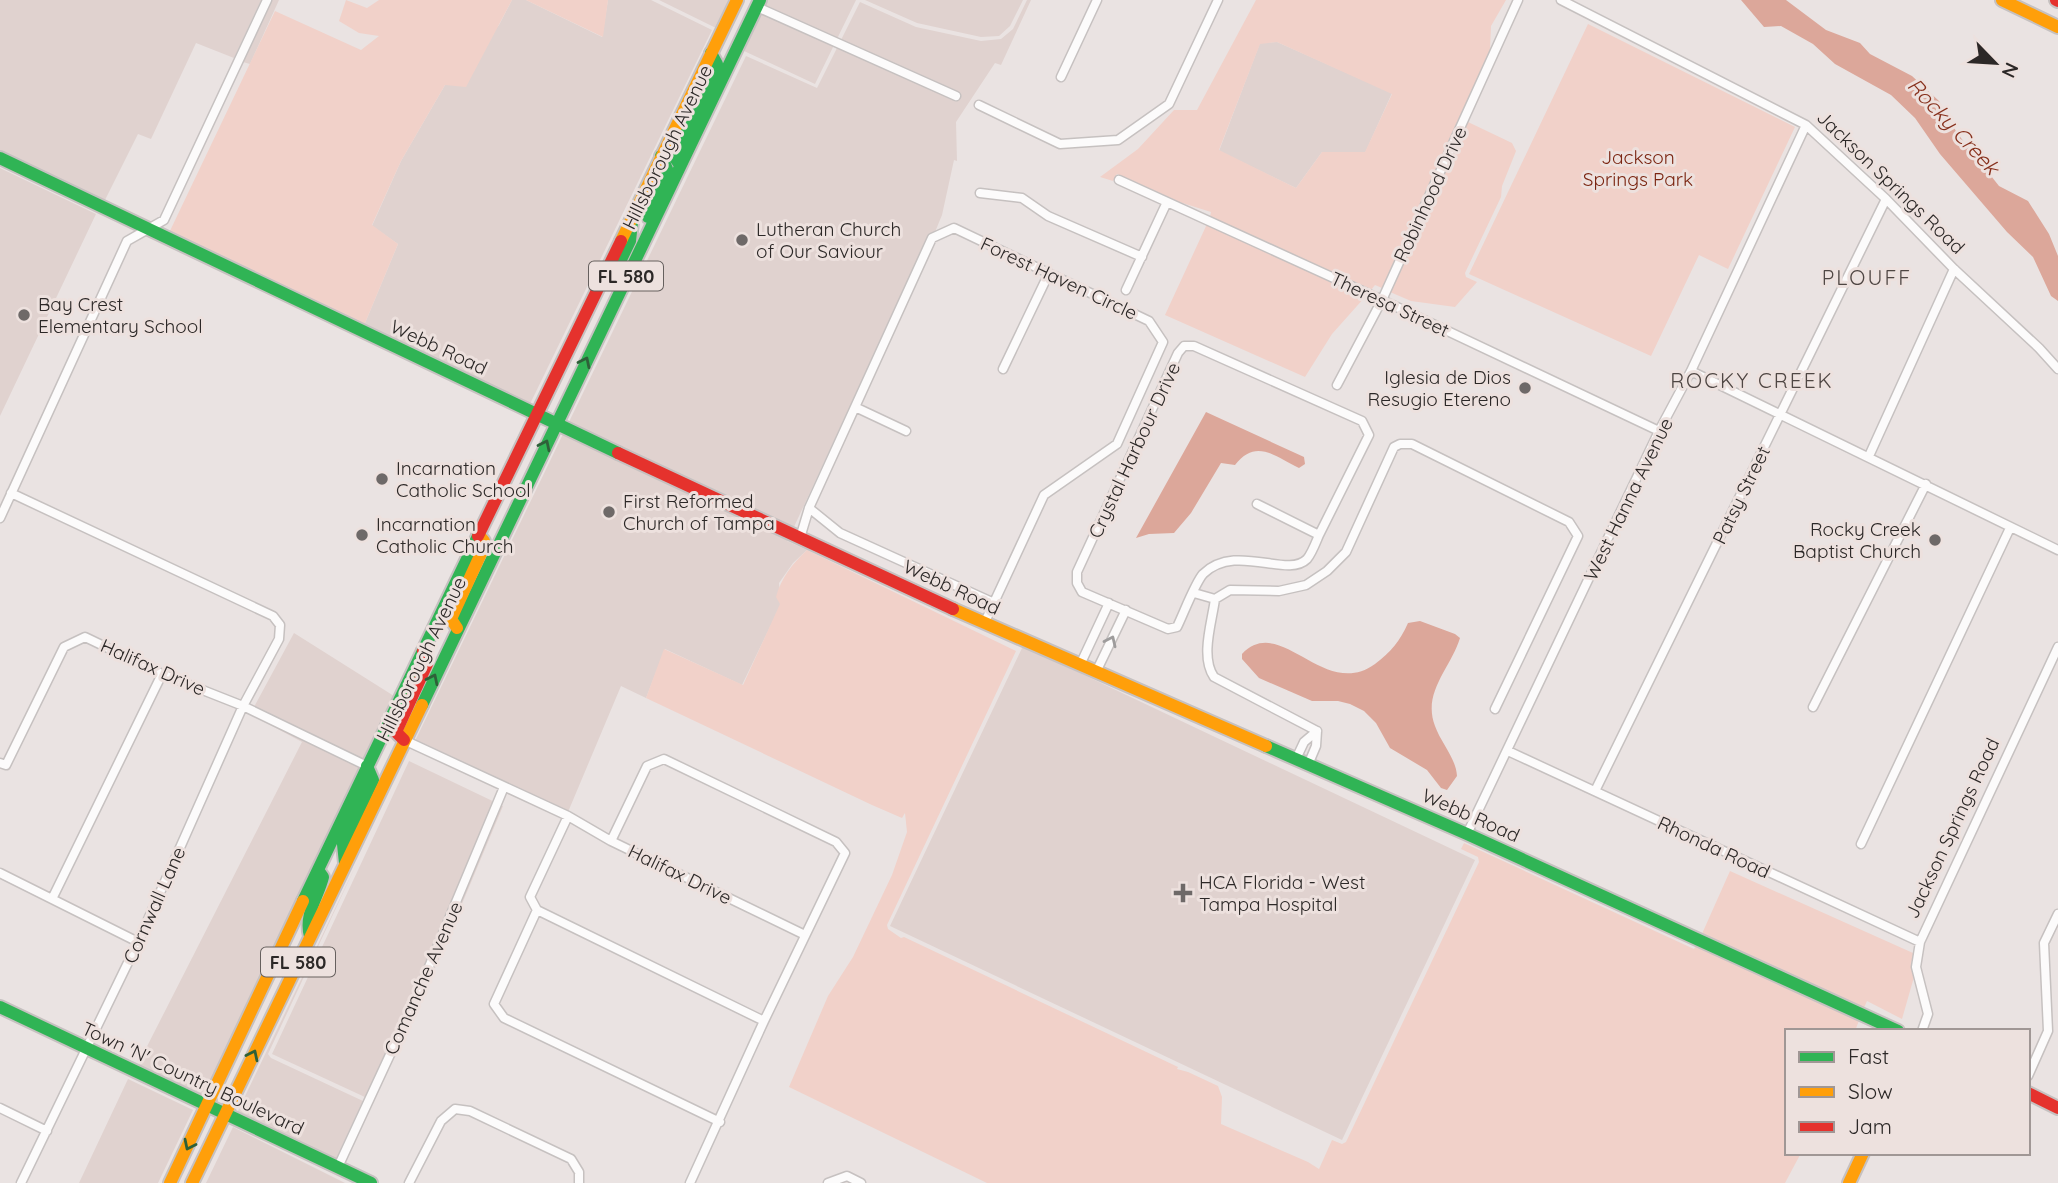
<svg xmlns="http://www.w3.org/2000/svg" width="2058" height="1183" viewBox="0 0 2058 1183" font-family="Quicksand,sans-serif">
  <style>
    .built { fill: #e0d2cf }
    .green { fill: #f1d1c9; fill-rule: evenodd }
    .water { fill: #dca79a }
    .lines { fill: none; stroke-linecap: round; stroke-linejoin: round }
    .street-casing { stroke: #c6c1c0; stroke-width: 11 }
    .fast-casing { stroke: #c6c1c0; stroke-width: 16 }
    .slow-casing { stroke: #c6c1c0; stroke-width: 16 }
    .jam-casing { stroke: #c6c1c0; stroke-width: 16 }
    .street { stroke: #fcfbfb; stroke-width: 8 }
    .fast { stroke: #30b455; stroke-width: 12 }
    .slow { stroke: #ff9f0a; stroke-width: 12 }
    .jam { stroke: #e5322d; stroke-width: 12 }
    .oneway { stroke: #2e6039 }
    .oneway2 { stroke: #9e9c9c }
    .poi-dot { fill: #6e6968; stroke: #ede1de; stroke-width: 2.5 }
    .labels { text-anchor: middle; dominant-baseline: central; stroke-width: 6; stroke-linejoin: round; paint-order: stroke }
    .shield { fill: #ede1de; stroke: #66605e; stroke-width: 2 }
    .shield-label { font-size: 18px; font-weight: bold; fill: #2c2827 }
    .street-label { font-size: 19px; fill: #2c2827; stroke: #ede1de }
    .park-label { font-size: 19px; fill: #7b2511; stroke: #ede1de }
    .poi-label { font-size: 19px; fill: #2c2827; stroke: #ede1de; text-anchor: start }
    .water-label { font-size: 21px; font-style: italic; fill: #87301c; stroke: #ede1de }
    .neighbourhood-label { font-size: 21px; letter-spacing: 2px; fill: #4f4643; stroke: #ede1de }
  </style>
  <rect width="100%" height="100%" fill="#eae3e2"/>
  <path class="built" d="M0,0H261L234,58L196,43L151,139L138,134L103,204L0,154Z
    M272,0H279L250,64L243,62Z
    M512,0H526L602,37L608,0H651L712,30L529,406L363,328L398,244L372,226L401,161L445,85L499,25Z
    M659,0H729L716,28Z
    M768,0H856L815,84L744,51Z
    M865,0H1023L1010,26L999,36L981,37L917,23Z
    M1027,0H1031L1001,65L995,63L956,122L957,161L954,160L942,215L886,351L879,363L865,374L793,529L568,424L746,56L817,88L860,2L916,27L981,41L1001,39L1013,29Z
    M1277,42L1392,93L1365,153L1322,152L1296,188L1219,151L1260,43Z
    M0,168L96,214L0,416Z
    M564,432L789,537L787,541L807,550L793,563L779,583L781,604L742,685L665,649L646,698L621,686L568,812L415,741Z
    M294,633L394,696L364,760L254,707Z
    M1023,646L1475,860L1342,1140L890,926Z
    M250,714L360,768L203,1100L136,1068L302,742Z
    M409,761L503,806L428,985L367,1098L272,1054Z
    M357,863L268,1054L271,1058L363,1101L335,1161L236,1115Z
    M128,1079L193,1110L158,1183H79Z
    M233,1127L345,1183H206Z"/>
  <path class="green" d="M346,0L367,8L379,0H512L466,87L445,85L401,161L372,225L398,244L363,328L168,235L275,11L361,50L379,36L359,33L339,21Z
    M526,0H608L603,37Z
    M1256,0H1506L1491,26L1490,50L1382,288L1375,285L1371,290L1210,217L1211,212L1176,201L1117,174L1113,181L1100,177L1138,149L1174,110H1197ZM1277,42L1392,94L1365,152H1322L1296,188L1219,150L1260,44Z
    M1588,24L1795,127L1728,269L1699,255L1651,356L1469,274Z
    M1468,122L1512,143L1516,151L1502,186L1501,197L1465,273L1466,277L1477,282L1455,307L1411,301L1390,292Z
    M1207,224L1365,297L1332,334L1305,377L1165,315Z
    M807,550L1016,651L887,925L888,929L901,938L904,937L1178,1067L1177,1069L1188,1072L1218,1086L1222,1097L1221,1124L1308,1162L1319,1169L1332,1140L1342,1144L1346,1142L1479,862L1478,857L1461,849L1464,843L1694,949L1697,944L1860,1018L1855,1031H1787V1153H1801L1785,1183H987L789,1087L828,996L853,957L892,875L907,832L905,813L902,818L872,805L646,698L664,649L743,685L780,604L776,597C781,578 793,563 807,550Z
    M1730,871L1913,953L1911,966L1914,977L1902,1019L1867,1001L1863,1010L1701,936Z"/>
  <path class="water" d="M1741,0H1786L1826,30L1860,43L1870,54L1912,76L1939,101L1957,133L1999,186L2028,201L2049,234L2058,256V301L2051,296L2033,257L2007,232L1940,154L1915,118L1891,95L1835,64L1813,44L1781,26L1764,27Z
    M1206,412L1304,457L1305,464L1299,468C1274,456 1256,438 1235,465L1221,463L1191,513L1174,533L1149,534L1136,538Z
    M1420,621L1455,634L1460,638C1451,668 1422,692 1435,726C1441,743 1456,758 1457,776L1447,790L1441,788L1427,770L1390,748L1376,723L1364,711L1350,704L1338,701H1312L1259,678L1242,659V654C1281,613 1324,701 1375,664C1391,652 1400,641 1408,623Z"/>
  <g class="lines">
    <defs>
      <path id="street" d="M1561,0L1806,125L1886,199L1954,269L2039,348L2058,369
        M757,7L956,96
        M1061,77L1097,0
        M979,105L1060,144L1118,140L1169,104L1218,0
        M1119,180L1382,300L1659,431
        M980,193L1022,198L1048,216L1142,257
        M1126,290L1167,202
        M1003,369L1049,273
        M1691,371L2058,550
        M1337,385L1382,300L1518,0
        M855,407L906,431
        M1869,456L1954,269
        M11,493L273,616L280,625L279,639L243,706L138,942L21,1183
        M1257,504L1319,535L1369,435L1362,421L1194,346H1184L1178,353L1077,572V583L1082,592L1168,629L1177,627C1183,615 1195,583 1203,574C1236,542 1287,579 1307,559C1312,553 1316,542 1319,535
        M809,508L840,533L994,603
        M0,518L127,241L164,220L267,0
        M800,538L809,508L932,238L954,228L1149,321L1163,342L1117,444L1044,495L984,624
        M1194,593L1215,599L1230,590L1279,591L1306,585L1327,571L1346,552L1394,447L1400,444H1412L1569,522L1578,536L1495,709
        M1215,599C1212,622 1200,657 1214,677L1317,731
        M1080,665L1109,603
        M1096,672L1126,610
        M1813,707L1926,484
        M404,740L568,816L611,841L805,935
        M1508,751L1920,942
        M1296,759L1304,742L1317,731
        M0,763L6,765L64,647L85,637L162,674L243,706L367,766
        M1308,765L1316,746L1317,731
        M1595,791L1886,199
        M568,816L530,897L537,910L764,1021
        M1467,834L1659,431L1691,371L1806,125
        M611,841L647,766L664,759L836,842L845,853L764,1021L690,1183
        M1861,844L2010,528
        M0,873L138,942
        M52,899L162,674
        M537,910L494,1004L504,1018L720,1122
        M1922,1031L1928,1014L1916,967L1920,942L2058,647
        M2028,1076L2048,1031L2044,943L2058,914
        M0,1108L47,1131
        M338,1167L413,1005L504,787
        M409,1183L441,1121L455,1109L470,1111L571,1159L579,1172V1183
        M828,1183L847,1176L861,1183"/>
      <path id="fast" d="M0,158L618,453
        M680,165L675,158V151L717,64L711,53
        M648,217L667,169L661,156
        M624,281L615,272L630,241L632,222
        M422,705L760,0
        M1266,746L1467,834L1898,1031
        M345,863L343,844L373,780L367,766
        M303,901L478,536
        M310,936C304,915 318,897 323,877L318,870
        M0,1007L371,1183"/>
      <path id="slow" d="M2002,0L2058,27
        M621,241L737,0
        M953,609L1266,746
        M457,628L451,619L484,547V541L479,535
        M170,1183L303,901
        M192,1183L422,705
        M1849,1183L1863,1153"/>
      <path id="jam" d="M2056,0L2058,1
        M618,453L953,609
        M478,536L621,241
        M404,740L396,732L427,664L423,651
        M2028,1093L2058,1108"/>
    </defs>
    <use href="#street" class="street-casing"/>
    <use href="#fast" class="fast-casing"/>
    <use href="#slow" class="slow-casing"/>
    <use href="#jam" class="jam-casing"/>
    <use href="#street" class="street"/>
    <use href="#fast" class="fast"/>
    <use href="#slow" class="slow"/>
    <use href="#jam" class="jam"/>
  </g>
  <defs><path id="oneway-chevron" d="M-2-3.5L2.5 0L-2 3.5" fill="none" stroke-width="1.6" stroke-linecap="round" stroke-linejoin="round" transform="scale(1.75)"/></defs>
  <g class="oneway">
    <use href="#oneway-chevron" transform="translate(585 362) rotate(-64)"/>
    <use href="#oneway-chevron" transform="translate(545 445) rotate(-64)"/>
    <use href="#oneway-chevron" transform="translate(433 679) rotate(-64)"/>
    <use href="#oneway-chevron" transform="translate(253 1055) rotate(-64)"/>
    <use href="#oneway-chevron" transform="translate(189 1145) rotate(116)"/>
  </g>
  <use class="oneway2" href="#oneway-chevron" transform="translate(1111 641) rotate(-65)"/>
  <g class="poi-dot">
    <circle cx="742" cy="240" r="7"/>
    <circle cx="24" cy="315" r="7"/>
    <circle cx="1525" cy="388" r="7"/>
    <circle cx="382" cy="479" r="7"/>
    <circle cx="609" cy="512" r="7"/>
    <circle cx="362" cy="535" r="7"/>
    <circle cx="1935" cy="540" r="7"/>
    <path d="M1179.5 882.5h7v7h7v7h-7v7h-7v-7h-7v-7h7z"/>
  </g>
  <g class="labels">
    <g class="shield">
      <rect x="589" y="261.5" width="74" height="29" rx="5"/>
      <rect x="261" y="947.5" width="74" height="29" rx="5"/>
    </g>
    <g class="shield-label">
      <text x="626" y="276">FL 580</text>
      <text x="298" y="962">FL 580</text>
    </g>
    <g class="street-label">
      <text transform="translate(667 147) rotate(-64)">Hillsborough Avenue</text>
      <text transform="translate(1891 182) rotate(44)">Jackson Springs Road</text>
      <text transform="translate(1430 194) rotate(-65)">Robinhood Drive</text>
      <text transform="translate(1059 278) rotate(25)">Forest Haven Circle</text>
      <text transform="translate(1390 304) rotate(25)">Theresa Street</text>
      <text transform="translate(439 347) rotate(25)">Webb Road</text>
      <text transform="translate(1134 450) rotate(-65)">Crystal Harbour Drive</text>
      <text transform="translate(1741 495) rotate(-64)">Patsy Street</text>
      <text transform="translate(1628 499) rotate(-64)">West Hanna Avenue</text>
      <text transform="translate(952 587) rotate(25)">Webb Road</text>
      <text transform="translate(421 659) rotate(-64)">Hillsborough Avenue</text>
      <text transform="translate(153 667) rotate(24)">Halifax Drive</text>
      <text transform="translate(1471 815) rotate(24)">Webb Road</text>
      <text transform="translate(1952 828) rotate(-65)">Jackson Springs Road</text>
      <text transform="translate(1714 847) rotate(25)">Rhonda Road</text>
      <text transform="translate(680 874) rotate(26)">Halifax Drive</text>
      <text transform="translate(154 905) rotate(-66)">Cornwall Lane</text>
      <text transform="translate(423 978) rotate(-66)">Comanche Avenue</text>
      <text transform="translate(193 1078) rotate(25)">Town 'N' Country Boulevard</text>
    </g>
    <g class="park-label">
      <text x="1638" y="157">Jackson<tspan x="1638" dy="22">Springs Park</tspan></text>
    </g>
    <g class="poi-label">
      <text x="756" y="229">Lutheran Church<tspan x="756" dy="22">of Our Saviour</tspan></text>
      <text x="38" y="304">Bay Crest<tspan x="38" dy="22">Elementary School</tspan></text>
      <text x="1511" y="377" text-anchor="end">Iglesia de Dios<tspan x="1511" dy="22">Resugio Etereno</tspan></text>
      <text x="396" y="468">Incarnation<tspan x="396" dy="22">Catholic School</tspan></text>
      <text x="623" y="501">First Reformed<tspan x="623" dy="22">Church of Tampa</tspan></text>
      <text x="376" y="524">Incarnation<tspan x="376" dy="22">Catholic Church</tspan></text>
      <text x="1921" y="529" text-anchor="end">Rocky Creek<tspan x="1921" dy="22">Baptist Church</tspan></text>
      <text x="1199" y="882">HCA Florida - West<tspan x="1199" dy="22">Tampa Hospital</tspan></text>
    </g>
    <g class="water-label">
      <text transform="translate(1954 126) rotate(47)">Rocky Creek</text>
    </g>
    <g class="neighbourhood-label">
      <text x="1867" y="277">PLOUFF</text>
      <text x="1752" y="380">ROCKY CREEK</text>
    </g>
  </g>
  <rect x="1785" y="1029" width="245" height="126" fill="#ede1de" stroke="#a09795" stroke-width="2"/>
  <rect x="1799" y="1052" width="35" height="10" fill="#30b455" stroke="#a09795" stroke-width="2"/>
  <text x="1848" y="1064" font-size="21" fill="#2c2827">Fast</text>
  <rect x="1799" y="1087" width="35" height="10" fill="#ff9f0a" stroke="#a09795" stroke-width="2"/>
  <text x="1848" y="1099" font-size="21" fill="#2c2827">Slow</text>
  <rect x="1799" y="1122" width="35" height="10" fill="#e5322d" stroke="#a09795" stroke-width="2"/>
  <text x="1848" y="1134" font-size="21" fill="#2c2827">Jam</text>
  <g transform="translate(1995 63) rotate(115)" stroke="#ede1de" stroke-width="5" paint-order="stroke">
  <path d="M0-5L12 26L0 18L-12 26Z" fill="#2c2827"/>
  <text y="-10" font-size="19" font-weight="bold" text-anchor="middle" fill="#2c2827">N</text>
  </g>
</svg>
